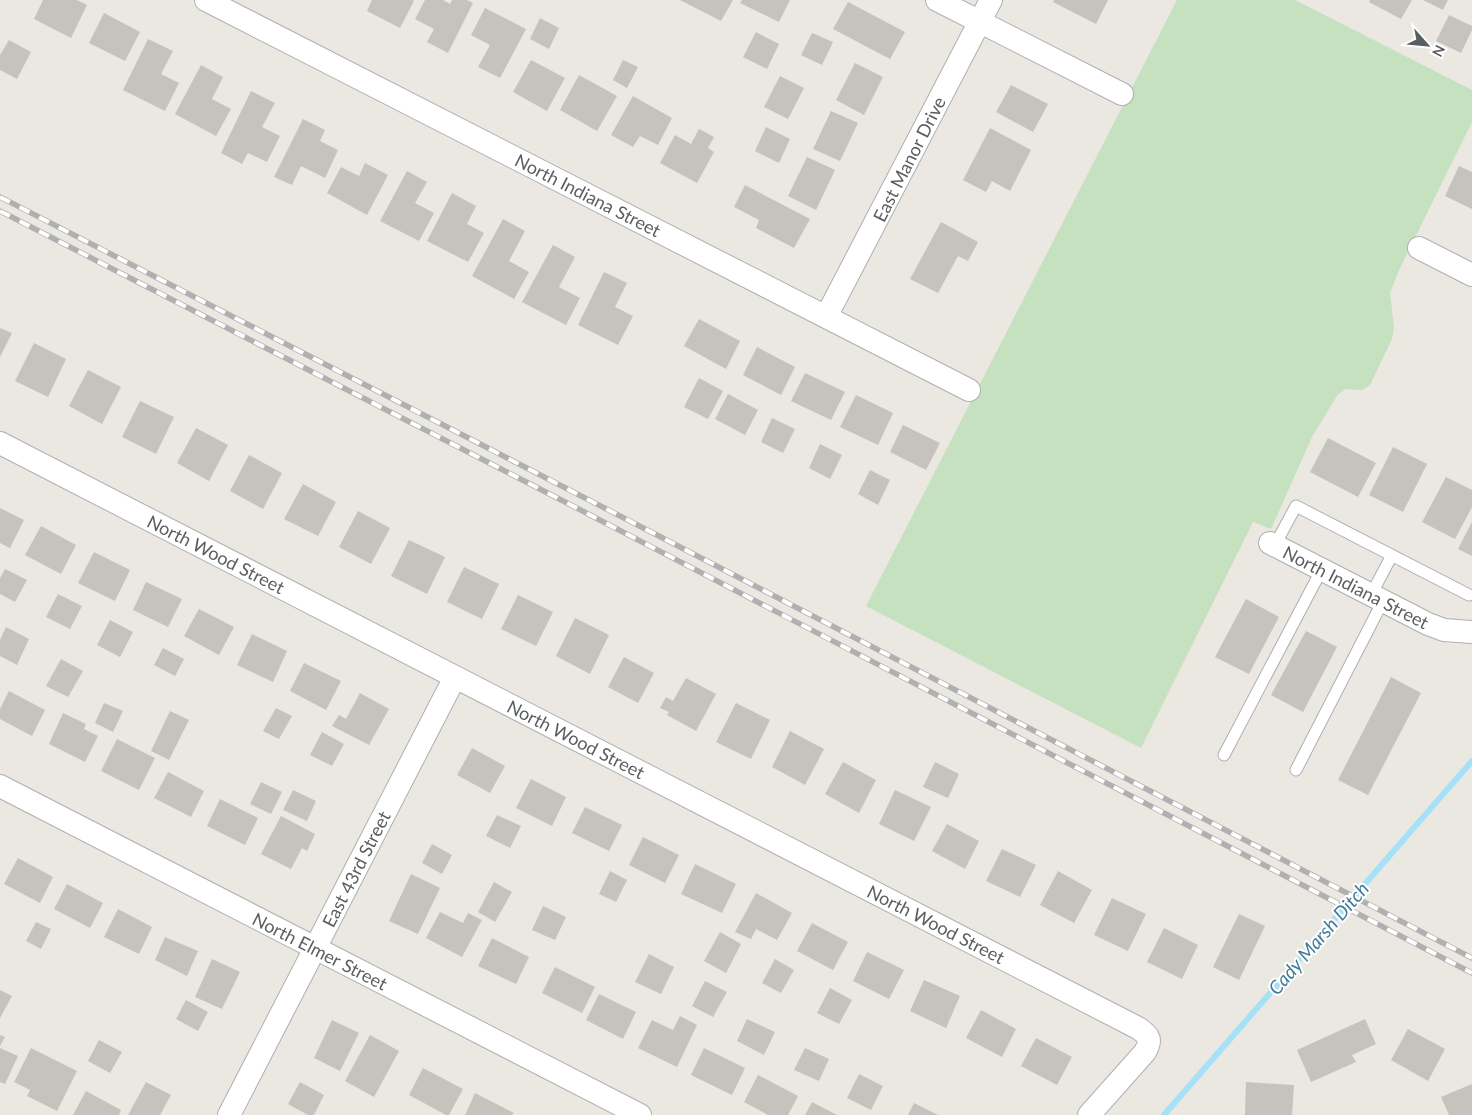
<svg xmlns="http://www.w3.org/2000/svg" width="1472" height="1115" viewBox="0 0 1472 1115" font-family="Lato,sans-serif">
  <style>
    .grass { fill: #c5e1bf }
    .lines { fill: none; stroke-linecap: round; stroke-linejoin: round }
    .stream { stroke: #a5e2f7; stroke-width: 6 }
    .building { fill: #c6c2be }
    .service-casing { stroke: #acb0b2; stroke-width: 13 }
    .minor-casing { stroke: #acb0b2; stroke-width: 24 }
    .service { stroke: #fff; stroke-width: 11 }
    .minor { stroke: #fff; stroke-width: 22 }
    .rail-casing { stroke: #afb0b0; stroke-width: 5.5 }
    .rail { stroke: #fff; stroke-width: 4; stroke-dasharray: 11; stroke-linecap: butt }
    .labels { text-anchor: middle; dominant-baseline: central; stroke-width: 4; stroke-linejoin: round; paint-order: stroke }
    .street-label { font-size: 18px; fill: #595e60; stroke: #fff }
    .water-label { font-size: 19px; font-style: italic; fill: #3f7a97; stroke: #fff }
  </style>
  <rect width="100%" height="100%" fill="#ebe7e1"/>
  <path class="grass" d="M1177,0H1295L1472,90V122L1399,270L1390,293L1394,327L1392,339L1370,385L1362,390L1346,389L1338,394L1312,437L1271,529L1253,522L1141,748L866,606Z"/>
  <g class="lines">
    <path class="stream" d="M1164,1115L1472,761"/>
  </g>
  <path class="building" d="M43,0H77L87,5L71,38L34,19Z
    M372,0H412L414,1L400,28L367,11Z
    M425,0H443L450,4L452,0H467L473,3L448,53L427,42L434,29L415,19Z
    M680,0H733L721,21Z
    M742,0H790L779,22L740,3Z
    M1054,0H1108L1096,24L1053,2Z
    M1370,0H1412L1401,19L1369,2Z
    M1423,0H1448L1443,10Z
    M848,2L905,32L890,59L833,29Z
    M485,8L526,29L500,78L478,67L490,45L471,35Z
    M104,13L140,32L125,61L89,43Z
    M1449,15L1472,26V30L1461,53L1436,41Z
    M540,18L559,28L549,49L530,39Z
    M756,32L779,44L767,69L743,57Z
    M812,33L833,42L822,65L801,55Z
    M148,39L173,51L161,74L179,83L165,111L123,90Z
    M9,40L31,52L17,79L0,70V55Z
    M531,60L565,78L547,111L513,92Z
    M623,60L638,67L627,88L613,80Z
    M855,63L883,77L864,115L836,100Z
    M201,65L223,77L212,99L231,109L216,136L175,114Z
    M579,75L617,96L597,131L560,110Z
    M780,76L804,88L788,119L764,107Z
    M1011,85L1048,104L1033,132L996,112Z
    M251,91L275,103L262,127L280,136L267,162L248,153L242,164L221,153Z
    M633,96L672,118L658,145L640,136L633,147L611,135Z
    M831,111L858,123L840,161L813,149Z
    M303,119L325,130L320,141L338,150L325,178L301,166L292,185L274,177Z
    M766,127L790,139L779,163L755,151Z
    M990,128L1031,150L1010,191L992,181L986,192L963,180Z
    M699,129L714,137L708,148L714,152L697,183L660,163L675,135L691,144Z
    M807,157L835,170L816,210L788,196Z
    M365,163L388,175L367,215L327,193L341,167L359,176Z
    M1459,166L1472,172V209L1445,196Z
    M407,171L427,182L415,203L434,213L419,241L380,221Z
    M745,185L810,219L794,248L756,228L759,220L734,207Z
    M452,193L476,206L467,224L484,233L468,262L427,241Z
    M503,219L525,231L509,261L529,272L514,299L472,276Z
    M941,222L978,242L968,261L958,256L938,293L910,279Z
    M553,245L575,257L559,287L580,298L566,325L522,302Z
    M604,272L627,283L615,307L633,316L618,345L578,325Z
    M699,319L740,341L726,369L684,346Z
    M0,328L12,333L0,357Z
    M34,343L66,359L48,397L15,381Z
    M757,347L795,367L781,395L743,375Z
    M88,370L121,387L102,424L69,406Z
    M805,373L845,392L831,420L791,401Z
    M699,378L723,391L708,419L684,407Z
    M728,394L758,410L745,435L715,419Z
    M856,395L893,413L878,445L840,427Z
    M140,401L174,417L156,454L122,437Z
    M772,418L795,429L783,453L761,442Z
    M903,425L940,443L926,470L890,452Z
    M196,428L228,445L209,481L177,463Z
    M1328,438L1376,463L1358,497L1310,472Z
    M820,444L842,455L830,479L809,468Z
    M1393,447L1427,464L1403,512L1369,495Z
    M249,455L282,473L263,509L230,491Z
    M870,470L890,480L878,505L858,494Z
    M1446,477L1472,490V507L1455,539L1422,522Z
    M303,484L336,502L318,536L284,519Z
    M0,508L24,520L10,548L0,543Z
    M358,511L390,528L371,564L339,547Z
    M1472,522V556L1458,549Z
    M41,526L76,545L61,574L25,555Z
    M409,540L445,557L427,594L391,576Z
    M94,552L130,570L115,601L78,583Z
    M464,567L499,584L482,619L447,602Z
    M5,569L27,580L15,602L0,594V578Z
    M146,582L182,599L168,627L133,610Z
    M58,594L82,606L70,629L46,617Z
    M518,595L553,612L536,646L501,629Z
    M1246,599L1279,617L1249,674L1215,657Z
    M199,609L234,627L219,655L184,636Z
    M575,618L609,635L590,674L556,656Z
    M110,620L133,632L120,657L97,645Z
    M6,627L29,639L17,665L0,656V640Z
    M1306,631L1337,647L1303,712L1271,695Z
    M252,634L287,651L273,682L237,665Z
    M163,648L184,659L175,676L154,665Z
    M624,657L654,673L638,703L608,687Z
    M61,659L83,671L68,697L46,686Z
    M304,663L341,681L326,710L290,691Z
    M1391,677L1421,693L1368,795L1338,780Z
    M686,678L716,694L696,731L667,715L669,712L660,708L666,697L673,701Z
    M9,691L45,710L32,736L0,719V709Z
    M360,693L389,709L369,745L332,726L339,715L346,719Z
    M104,703L123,711L113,732L95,723Z
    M736,703L770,720L751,759L716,742Z
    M276,708L292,716L279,739L263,731Z
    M170,711L189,720L169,760L151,751Z
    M63,713L86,724L84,729L98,736L85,762L49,744Z
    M790,731L824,749L805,785L772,767Z
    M322,732L344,744L332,766L310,755Z
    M117,739L155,758L139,790L101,771Z
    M472,748L505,766L490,793L457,775Z
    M843,762L876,780L859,813L825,794Z
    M935,762L959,774L948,798L923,787Z
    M168,772L204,791L191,817L154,798Z
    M531,779L566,797L552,826L516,808Z
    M261,782L282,792L271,814L250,804Z
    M293,790L316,801L307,821L283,810Z
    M895,790L931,807L914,841L879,824Z
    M220,799L258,818L245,845L207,826Z
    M585,807L622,825L609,851L572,833Z
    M497,815L521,826L510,848L486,836Z
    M281,816L315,834L307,851L302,848L291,869L261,854Z
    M947,824L979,841L965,869L932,851Z
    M643,837L679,855L665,883L629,865Z
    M432,844L452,855L442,874L422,863Z
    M1002,849L1036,865L1020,897L986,881Z
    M18,858L53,877L40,903L4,884Z
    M695,864L736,884L722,913L681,894Z
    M610,871L627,880L616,902L599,894Z
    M1058,871L1092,890L1074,923L1040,905Z
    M411,874L440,888L418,934L389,921Z
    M494,882L512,892L495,922L478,912Z
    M67,884L103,903L90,928L54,909Z
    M756,893L792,913L777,940L756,929L751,939L735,932Z
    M1112,898L1146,914L1128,951L1094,935Z
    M543,906L566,917L555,940L532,930Z
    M118,909L152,927L139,954L104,937Z
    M440,912L463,923L468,913L482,920L462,957L426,938Z
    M1239,914L1265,926L1239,980L1213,967Z
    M36,922L51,929L41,949L26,941Z
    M812,923L848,942L833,970L797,951Z
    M1164,928L1198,945L1182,979L1147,962Z
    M720,932L741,944L726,973L704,961Z
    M165,937L198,951L187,976L155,960Z
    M492,938L529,957L516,984L478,966Z
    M867,952L904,970L889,999L853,981Z
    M649,954L674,967L661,994L635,982Z
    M212,959L240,972L222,1009L195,997Z
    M775,959L794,970L781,993L762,983Z
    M555,967L595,987L582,1013L542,993Z
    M924,980L960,996L946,1028L910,1011Z
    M705,981L727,992L713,1017L692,1006Z
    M830,988L852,1000L839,1024L817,1013Z
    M0,990L12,996L0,1018Z
    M599,994L636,1012L623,1039L586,1020Z
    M186,1000L208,1012L198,1031L176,1019Z
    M981,1010L1016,1029L1002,1057L966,1038Z
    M680,1016L697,1025L677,1067L638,1048L652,1020L673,1030Z
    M747,1019L775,1032L764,1055L737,1041Z
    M1365,1019L1376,1044L1352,1055L1356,1062L1311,1082L1297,1050Z
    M332,1020L359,1033L340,1071L314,1058Z
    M1408,1029L1445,1049L1428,1081L1391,1060Z
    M0,1035L5,1037L0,1046Z
    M370,1035L399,1051L374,1097L345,1081Z
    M1036,1038L1072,1057L1057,1085L1021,1066Z
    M99,1040L122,1052L110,1073L88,1061Z
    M0,1048L18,1056L5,1084L0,1082Z
    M31,1048L77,1071L57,1111L27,1096L30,1090L14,1082Z
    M704,1048L745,1068L732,1095L691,1075Z
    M805,1048L829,1059L819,1081L794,1070Z
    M423,1068L463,1089L449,1115H446L409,1095Z
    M859,1074L883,1086L871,1110L847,1098Z
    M758,1075L798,1096L788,1115H768L744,1102Z
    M146,1082L171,1095L160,1115H128Z
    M300,1082L324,1095L314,1115H308L288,1104Z
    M1246,1082L1294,1085L1292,1115H1245Z
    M1472,1084V1115H1449L1441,1097Z
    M86,1091L121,1110L119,1115H73Z
    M475,1093L514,1113L512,1115H465Z
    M812,1102L837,1115H805Z
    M914,1103L938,1115H908Z"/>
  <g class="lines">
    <defs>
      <path id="service" d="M1275,545L1296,506L1469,595
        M1371,595L1392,555
        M1224,755L1322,569
        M1296,770L1383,601"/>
      <path id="minor" d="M206,0L969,390
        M937,0L1122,94
        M1419,248L1472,275
        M826,317L991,0
        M0,443L1138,1028C1150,1036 1152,1040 1145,1052L1089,1115
        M1270,543L1428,624L1444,630L1472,632
        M0,786L640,1115
        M229,1115L455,677"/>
    </defs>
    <use href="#service" class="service-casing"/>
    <use href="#minor" class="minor-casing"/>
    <use href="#service" class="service"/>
    <use href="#minor" class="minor"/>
    <defs>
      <path id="rail" d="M0,197L655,534L1472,958
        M0,211L569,504L1472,973"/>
    </defs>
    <use href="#rail" class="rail-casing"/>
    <use href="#rail" class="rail"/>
  </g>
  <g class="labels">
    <g class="street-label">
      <text transform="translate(909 159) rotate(-63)">East Manor Drive</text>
      <text transform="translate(588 195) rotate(27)">North Indiana Street</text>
      <text transform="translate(216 554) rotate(27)">North Wood Street</text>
      <text transform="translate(1356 587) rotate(27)">North Indiana Street</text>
      <text transform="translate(576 739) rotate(27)">North Wood Street</text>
      <text transform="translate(356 869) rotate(-63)">East 43rd Street</text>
      <text transform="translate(936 924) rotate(27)">North Wood Street</text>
      <text transform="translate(320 951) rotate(27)">North Elmer Street</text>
    </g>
    <g class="water-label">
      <text transform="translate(1318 938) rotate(-49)">Cady Marsh Ditch</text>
    </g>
  </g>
  <g transform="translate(1427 45) rotate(117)" stroke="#ffffff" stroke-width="4" paint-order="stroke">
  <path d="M0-4L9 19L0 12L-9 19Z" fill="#595e60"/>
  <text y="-8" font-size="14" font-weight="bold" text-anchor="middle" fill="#595e60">N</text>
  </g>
</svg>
